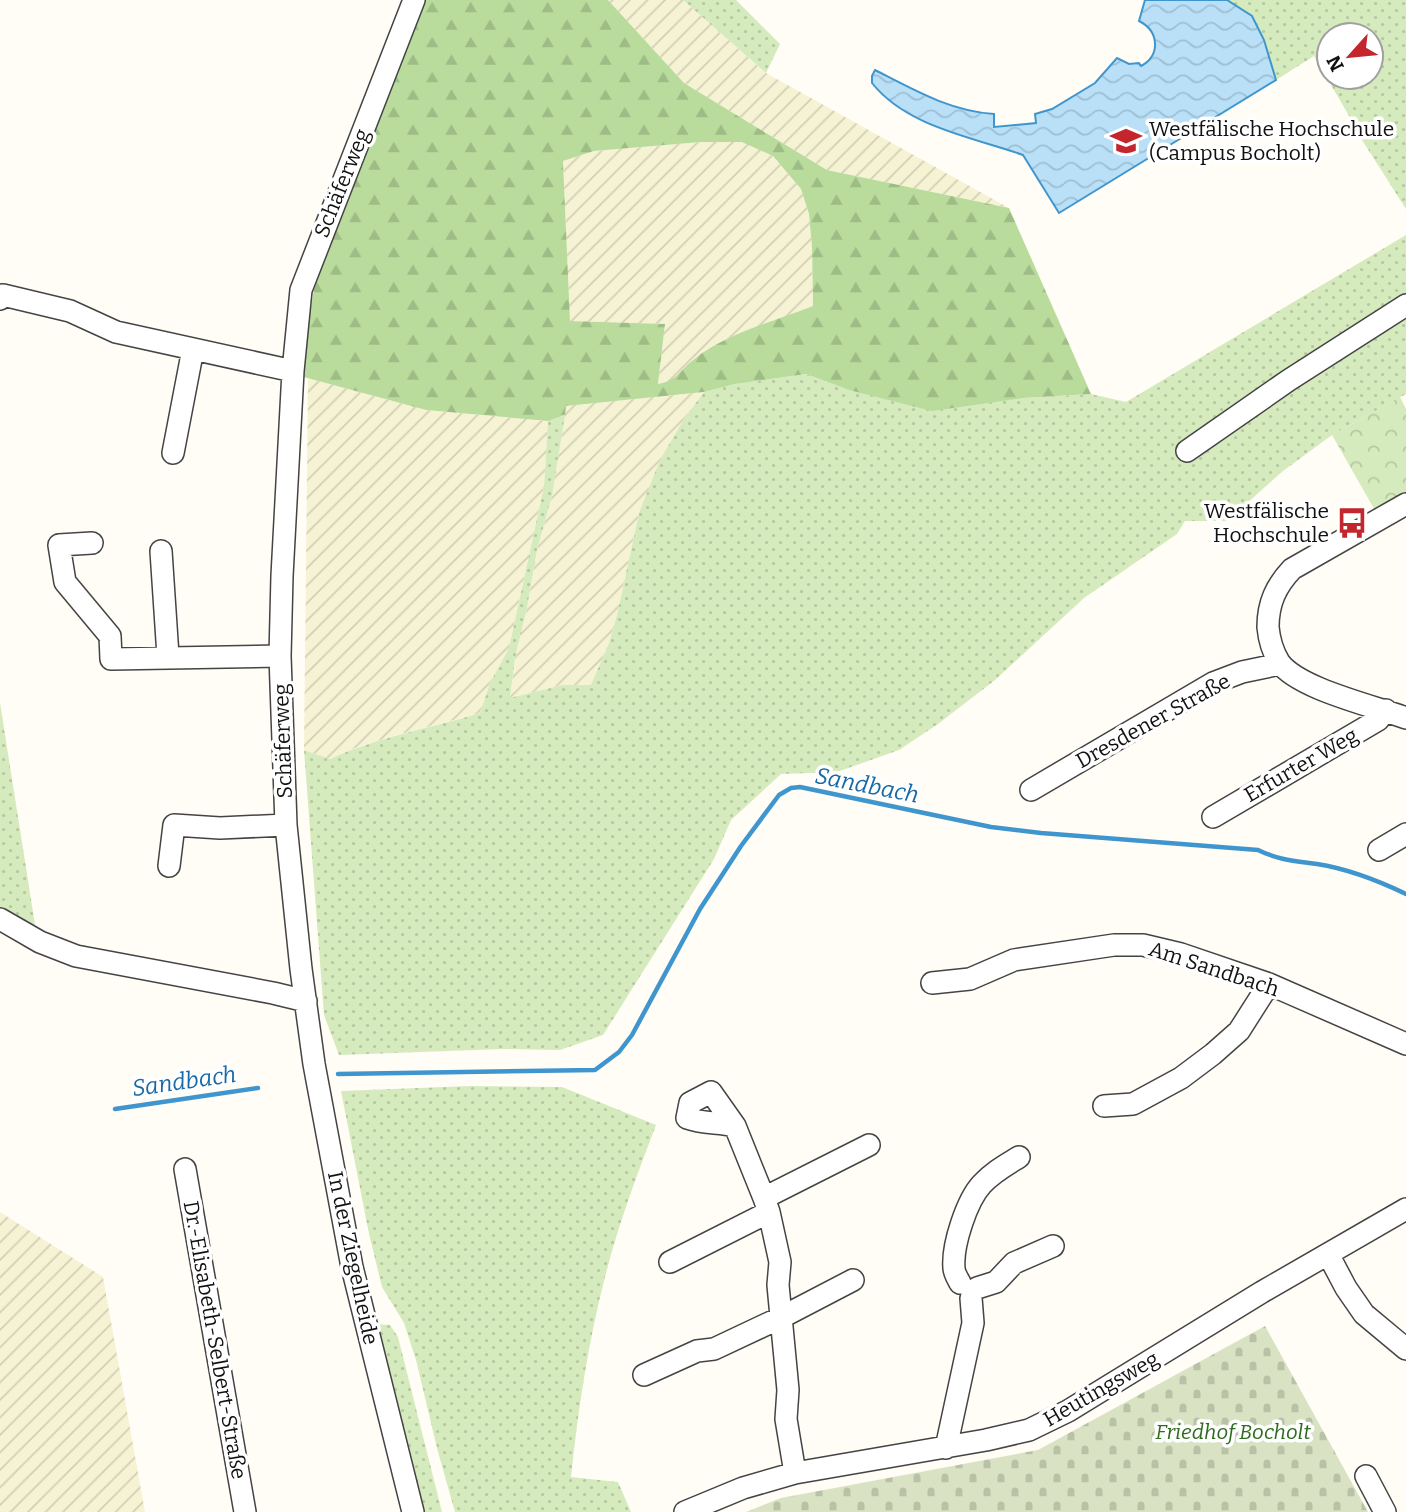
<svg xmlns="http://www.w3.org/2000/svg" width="1406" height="1512" viewBox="0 0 1406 1512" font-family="Bitter,serif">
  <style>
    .farmland { fill: url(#farmland-furrows) }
    .grass { fill: url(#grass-dots); fill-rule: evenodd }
    .forest { fill: url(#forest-firs); fill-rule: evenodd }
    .cemetery { fill: url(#cemetery-stones) }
    .park { fill: url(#park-crowns) }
    .water { fill: url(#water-waves); stroke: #3f96cf; stroke-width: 2 }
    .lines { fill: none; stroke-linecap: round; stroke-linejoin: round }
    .stream { stroke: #3f96cf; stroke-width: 4.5 }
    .minor-casing { stroke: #444; stroke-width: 24 }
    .minor { stroke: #fff; stroke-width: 21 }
    .labels { text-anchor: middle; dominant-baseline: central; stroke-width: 7; stroke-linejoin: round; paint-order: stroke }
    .poi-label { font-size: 21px; fill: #111; stroke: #fff; text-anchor: start }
    .street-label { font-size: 21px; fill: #111; stroke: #fff }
    .park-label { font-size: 21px; font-style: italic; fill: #2f6b1f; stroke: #fff }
    .water-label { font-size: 23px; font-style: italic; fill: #1768a6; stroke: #fff }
  </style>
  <defs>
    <pattern id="farmland-furrows" width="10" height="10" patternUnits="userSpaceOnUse" patternTransform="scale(1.75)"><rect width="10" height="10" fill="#f6f3d4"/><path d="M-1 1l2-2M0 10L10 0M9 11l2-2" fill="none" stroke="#d2cfb5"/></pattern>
    <pattern id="grass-dots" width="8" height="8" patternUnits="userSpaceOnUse" patternTransform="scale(1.75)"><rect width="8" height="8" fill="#d5ebbd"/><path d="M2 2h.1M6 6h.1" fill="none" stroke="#b6c8a1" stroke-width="1.8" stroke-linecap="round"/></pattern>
    <pattern id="forest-firs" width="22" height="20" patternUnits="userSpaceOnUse" patternTransform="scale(1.75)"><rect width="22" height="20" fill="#b9dc9c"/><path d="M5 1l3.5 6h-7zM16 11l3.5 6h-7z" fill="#9ebc85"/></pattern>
    <pattern id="cemetery-stones" width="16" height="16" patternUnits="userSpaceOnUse" patternTransform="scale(1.75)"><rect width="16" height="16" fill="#d9e3c4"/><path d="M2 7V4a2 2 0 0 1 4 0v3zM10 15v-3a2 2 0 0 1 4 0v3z" fill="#b9c2a7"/></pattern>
    <pattern id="park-crowns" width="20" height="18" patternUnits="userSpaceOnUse" patternTransform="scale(1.75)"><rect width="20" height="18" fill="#d5ebbd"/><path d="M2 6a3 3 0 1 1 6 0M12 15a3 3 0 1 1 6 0" fill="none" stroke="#b6c8a1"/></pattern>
    <pattern id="water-waves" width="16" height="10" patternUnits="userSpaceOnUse" patternTransform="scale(1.75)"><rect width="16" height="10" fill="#b9e0f7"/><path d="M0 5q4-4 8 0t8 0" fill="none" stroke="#9ebfd3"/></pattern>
  </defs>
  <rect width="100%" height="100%" fill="#fffdf5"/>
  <path class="farmland" d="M608,0H683L766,73L1009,208L827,170L684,83Z
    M742,141L773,156L801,189L809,214L812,247L813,306L720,342L692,360L671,382L658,384L665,324L570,321L563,161L594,151L701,142Z
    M308,378L426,410L548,421L544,486L509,648L490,683L480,713L393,736L355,748L330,759L304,750Z
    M704,392L684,419L639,513L617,615L609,643L591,686L562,685L510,698L515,658L527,608L537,550L552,496L566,406Z
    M0,1212L103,1277L145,1512H0Z"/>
  <path class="grass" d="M683,0H736L780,44L766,73Z
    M1227,0H1406V209L1355,129L1348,114L1314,56L1276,80L1264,40L1253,16ZM1329,35H1371V77H1329Z
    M1406,235V394L1332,435L1283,471L1227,521H1185L1177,534L1084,598L995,680L938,724L899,750L837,772L781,774L731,820L714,859L603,1035L560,1050L503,1049L339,1055L324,1015L304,750L330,759C378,737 430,728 480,713L490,683L509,648L544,486L548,421L565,415L552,496L537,550L527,608L515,658L510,698L562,685H591L609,643L617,615L639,513L660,460L684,419L704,392L735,384L806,374L849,390L1023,398L1091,394L1126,402Z
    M0,703L36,931L0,909Z
    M470,1086L562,1087L656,1125C637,1175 618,1225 605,1277C588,1343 578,1410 571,1477L618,1482L631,1512H455L438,1452L416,1360L404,1323L382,1287L369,1234L341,1091Z
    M374,1324L390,1325L398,1337L442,1512H422Z"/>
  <path class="forest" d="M419,0H608L684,83L827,170L1009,208L1091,394L1023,398L932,411L849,390L806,374L735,384L704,392L566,406L565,415L548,421L426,410L300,376L314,289ZM701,142H742L773,156L801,189L809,214L812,247L813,306C773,322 726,333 693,360C679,371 677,381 658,384L665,324L570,321L563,161L594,151Z"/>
  <path class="cemetery" d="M1265,1326L1368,1512H746L781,1498L1038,1450Z"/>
  <path class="park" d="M1400,397L1406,409V497L1377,514L1332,435Z"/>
  <path class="water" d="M1145,0H1227L1252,16L1264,40L1276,80L1059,213L1023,155C972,137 907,127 872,83V76L875,70C914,90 950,111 994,114V127L1036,123L1035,114L1052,109L1095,83L1117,58L1129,64L1139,63L1141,66C1161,55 1159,31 1139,21Z"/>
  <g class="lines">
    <path class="stream" d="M338,1074L595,1070L619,1052L632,1035L700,909L741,846L779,795L791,788L800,787L991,827L1041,833L1258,850C1278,860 1296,861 1317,864C1349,869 1377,880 1406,894
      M115,1109L258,1088"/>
    <defs>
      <path id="minor" d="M0,299L3,295L70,311L116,332L293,371
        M1187,451L1289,380L1406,305
        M173,453L193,349
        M1406,504L1292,569C1276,586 1268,603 1268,627C1269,638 1273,652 1279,662C1298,689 1374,706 1406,718
        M92,543L59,545L65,582L110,636L111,659L280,656
        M161,551L168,656
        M1031,790L1213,683L1242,672L1280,664
        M1213,817L1378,720L1386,710
        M1379,850L1406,834
        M169,866L174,825L220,828L286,825
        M0,919L40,942L76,956L273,993L306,1001
        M932,983L970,979L1014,960L1114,945H1143L1181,954L1269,984L1406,1044
        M1104,1106L1133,1104L1181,1078L1213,1054L1239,1031L1269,984
        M735,1126C718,1122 703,1124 687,1118L690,1103L711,1092L735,1126L764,1198L769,1212L780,1262L778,1285L788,1390L786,1419L795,1473
        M185,1169L245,1512
        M764,1198L869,1145
        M1328,1254L1346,1288L1364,1314L1406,1349
        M670,1262L769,1212
        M960,1283C958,1279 954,1273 954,1268C952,1245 967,1200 982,1184C993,1172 1006,1165 1019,1157
        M977,1288L996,1282L1014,1263L1053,1246
        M644,1375L697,1351L714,1349L782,1317L853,1280
        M946,1448L973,1323L971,1298
        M1366,1476L1385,1512
        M413,1512L352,1267L314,1064L301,969L286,825L280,656L282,576L293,371L301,290L414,0
        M685,1512L743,1488L795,1473L986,1440L1029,1430L1068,1411L1262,1292L1406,1209"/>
    </defs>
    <use href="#minor" class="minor-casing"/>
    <use href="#minor" class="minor"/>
  </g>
  <defs>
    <symbol id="university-bare" viewBox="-9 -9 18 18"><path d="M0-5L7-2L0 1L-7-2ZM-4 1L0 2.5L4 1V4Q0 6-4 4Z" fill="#c4262e" stroke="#fff" stroke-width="2.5" paint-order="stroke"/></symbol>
    <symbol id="bus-bare" viewBox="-9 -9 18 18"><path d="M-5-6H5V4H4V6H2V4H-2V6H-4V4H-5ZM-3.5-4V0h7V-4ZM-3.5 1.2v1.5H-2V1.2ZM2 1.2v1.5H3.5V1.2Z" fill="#c4262e" stroke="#fff" stroke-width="2.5" paint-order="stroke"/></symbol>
  </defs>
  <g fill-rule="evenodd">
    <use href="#university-bare" x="1104" y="119" width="44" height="44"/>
    <use href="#bus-bare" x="1330" y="501" width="44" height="44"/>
  </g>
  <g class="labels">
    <g class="poi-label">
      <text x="1149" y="129">Westfälische Hochschule<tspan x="1149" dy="24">(Campus Bocholt)</tspan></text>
      <text x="1329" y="511" text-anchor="end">Westfälische<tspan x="1329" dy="24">Hochschule</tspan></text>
    </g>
    <g class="street-label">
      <text transform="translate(342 183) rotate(-68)">Schäferweg</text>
      <text transform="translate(1153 721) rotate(-29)">Dresdener Straße</text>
      <text transform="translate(283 741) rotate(-92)">Schäferweg</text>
      <text transform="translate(1301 765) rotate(-30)">Erfurter Weg</text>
      <text transform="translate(1214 969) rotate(18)">Am Sandbach</text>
      <text transform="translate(353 1258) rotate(78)">In der Ziegelheide</text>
      <text transform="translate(215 1340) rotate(80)">Dr.-Elisabeth-Selbert-Straße</text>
      <text transform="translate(1101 1389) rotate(-30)">Heutingsweg</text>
    </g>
    <g class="park-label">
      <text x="1233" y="1432">Friedhof Bocholt</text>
    </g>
    <g class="water-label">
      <text transform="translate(867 785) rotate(11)">Sandbach</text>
      <text transform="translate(184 1081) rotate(-8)">Sandbach</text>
    </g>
  </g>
  <g transform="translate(1350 56) rotate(243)"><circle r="33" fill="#ffffff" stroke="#a0a0a0" stroke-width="2"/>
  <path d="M0-5L12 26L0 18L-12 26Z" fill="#c4262e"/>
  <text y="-10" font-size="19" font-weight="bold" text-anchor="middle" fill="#111111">N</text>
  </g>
</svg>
